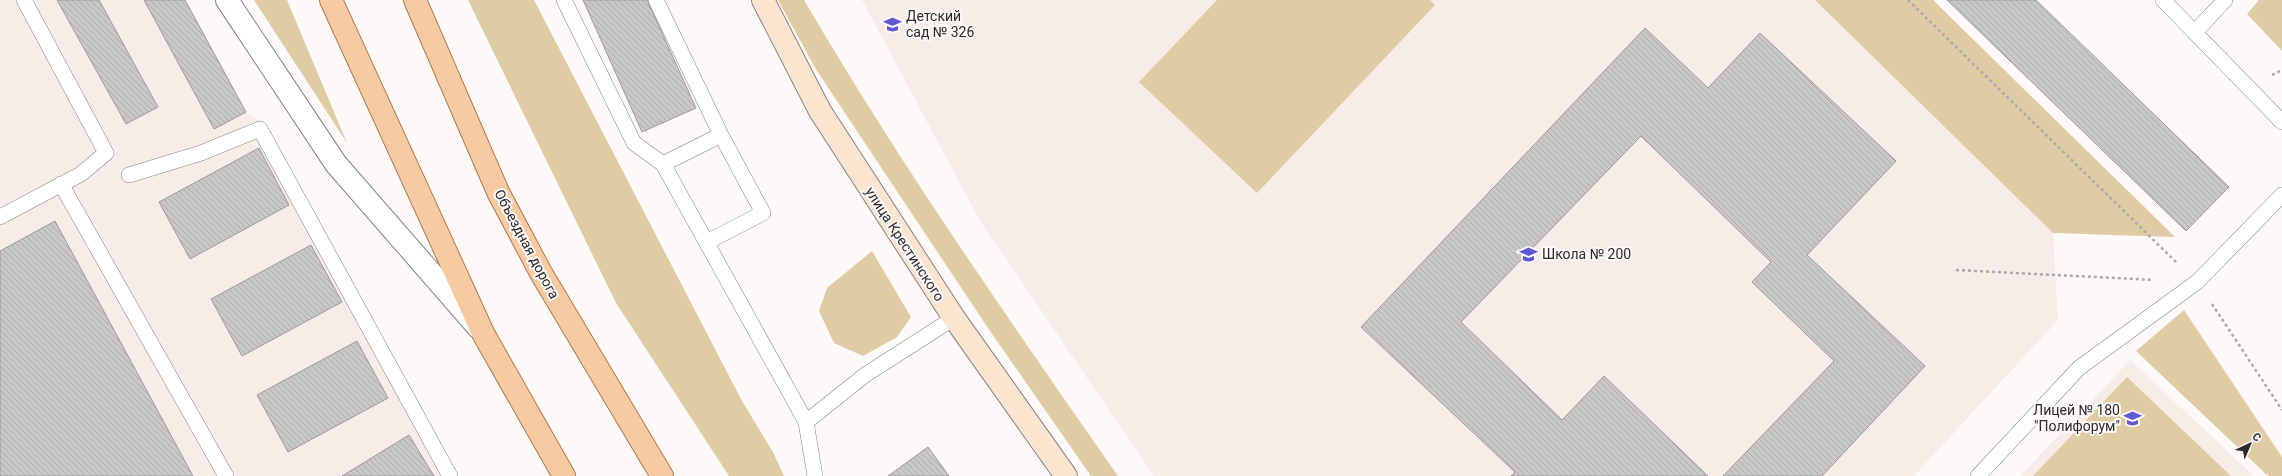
<svg xmlns="http://www.w3.org/2000/svg" width="2282" height="476" viewBox="0 0 2282 476" font-family="Roboto,sans-serif">
  <style>
    .built { fill: #f8ece8 }
    .grass { fill: #dfcba4 }
    .building { fill: url(#building-back-hatch); stroke: #9e9a9a }
    .lines { fill: none; stroke-linecap: round; stroke-linejoin: round }
    .lane-casing { stroke: #868381; stroke-width: 16 }
    .street-casing { stroke: #868381; stroke-width: 24 }
    .secondary-casing { stroke: #868381; stroke-width: 24 }
    .primary-casing { stroke: #ad7b4f; stroke-width: 24 }
    .path { stroke: #acaaa9; stroke-width: 2.5; stroke-dasharray: 3 3; stroke-linecap: butt }
    .lane { stroke: #fff; stroke-width: 15 }
    .street { stroke: #fff; stroke-width: 22 }
    .secondary { stroke: #fbe5d0; stroke-width: 22 }
    .primary { stroke: #f8caa2; stroke-width: 22 }
    .labels { text-anchor: middle; dominant-baseline: central; stroke-width: 4; stroke-linejoin: round; paint-order: stroke }
    .poi-label { font-size: 14px; fill: #2b2a29; stroke: #fdf9f8; text-anchor: start }
    .street-label { font-size: 14px; fill: #2b2a29; stroke: #fdf9f8 }
  </style>
  <defs>
    <pattern id="building-back-hatch" width="6" height="6" patternUnits="userSpaceOnUse"><rect width="6" height="6" fill="#cac7c7"/><path d="M-1 5l2 2M0 0l6 6M5-1l2 2" fill="none" stroke="#aeabab"/></pattern>
  </defs>
  <rect width="100%" height="100%" fill="#fdf9f8"/>
  <path class="built" d="M0,0H185L246,112L265,124L458,476H0Z
    M862,0H1815L2053,233L2058,320L1914,476H1154L980,221Z
    M2130,360L2254,476H2020Z"/>
  <path class="grass" d="M254,0H287L347,143Z
    M468,0H534L742,401L773,452L784,476H729L616,303Z
    M778,0H804C900,164 1009,320 1118,476H1091L990,331L817,71Z
    M1217,0H1430L1435,5L1257,193L1139,82Z
    M1815,0H1933L2175,237L2053,233Z
    M2259,0H2282V51L2247,14Z
    M872,251L911,317L897,337L863,356L834,343L819,311L827,288Z
    M2184,310L2282,457V476H2268L2136,351Z
    M2127,377L2231,476H2033Z"/>
  <path class="building" d="M57,0H99L158,107L126,124Z
    M144,0H185L246,112L214,129Z
    M583,0H647L696,108L642,132Z
    M1947,0H2036L2229,187L2186,231Z
    M1645,28L1708,88L1760,33L1896,161L1807,255L1925,366L1822,476H1723L1834,361L1752,282L1771,262L1641,136L1461,322L1562,420L1604,376L1708,476H1511L1515,472L1361,327Z
    M259,148L289,205L190,259L159,202Z
    M55,221L193,476H0V251Z
    M311,245L342,302L242,356L211,299Z
    M357,341L388,398L288,452L257,395Z
    M409,435L434,476H342Z
    M928,447L949,476H888Z"/>
  <g class="lines">
    <defs>
      <path id="lane" d="M564,0L634,143L663,164L806,422L815,476
        M656,0L721,135
        M2163,0L2282,122
        M2195,32L2225,0
        M663,164L721,135L763,213L707,242
        M129,175L201,153L260,129L450,476
        M61,184L226,476
        M0,217L81,174L106,153L24,0
        M806,422L865,375L954,318
        M1978,476L2079,368L2197,282L2282,195"/>
      <path id="street" d="M227,0L336,164L478,327"/>
      <path id="secondary" d="M763,0L820,111L954,318L1066,476"/>
      <path id="primary" d="M331,0L484,335L564,476
        M415,0L498,192L541,273L662,476"/>
    </defs>
    <use href="#lane" class="lane-casing"/>
    <use href="#street" class="street-casing"/>
    <use href="#secondary" class="secondary-casing"/>
    <use href="#primary" class="primary-casing"/>
    <path class="path" d="M1908,0L2178,264
      M2272,75L2282,70
      M1956,270L2154,280
      M2212,304L2282,410"/>
    <use href="#lane" class="lane"/>
    <use href="#street" class="street"/>
    <use href="#secondary" class="secondary"/>
    <use href="#primary" class="primary"/>
  </g>
  <defs>
    <symbol id="school-bare" viewBox="-9 -9 18 18"><path d="M0-5L7-2L0 1L-7-2ZM-4 1L0 2.5L4 1V4Q0 6-4 4Z" fill="#6358d1" stroke="#fdf9f8" stroke-width="2.5" paint-order="stroke"/></symbol>
  </defs>
  <g fill-rule="evenodd">
    <use href="#school-bare" x="880" y="12" width="25" height="25"/>
    <use href="#school-bare" x="1516" y="242" width="25" height="25"/>
    <use href="#school-bare" x="2120" y="406" width="25" height="25"/>
  </g>
  <g class="labels">
    <g class="poi-label">
      <text x="906" y="16">Детский<tspan x="906" dy="16">сад № 326</tspan></text>
      <text x="1542" y="254">Школа № 200</text>
      <text x="2120" y="410" text-anchor="end">Лицей № 180<tspan x="2120" dy="16">"Полифорум"</tspan></text>
    </g>
    <g class="street-label">
      <text transform="translate(527 244) rotate(62)">Объездная дорога</text>
      <text transform="translate(905 244) rotate(57)">улица Крестинского</text>
    </g>
  </g>
  <g transform="translate(2250 444) rotate(44)" stroke="#fdf9f8" stroke-width="3" paint-order="stroke">
  <path d="M0-3L7 15L0 10L-7 15Z" fill="#2b2a29"/>
  <text y="-6" font-size="11" font-weight="bold" text-anchor="middle" fill="#2b2a29">С</text>
  </g>
</svg>
